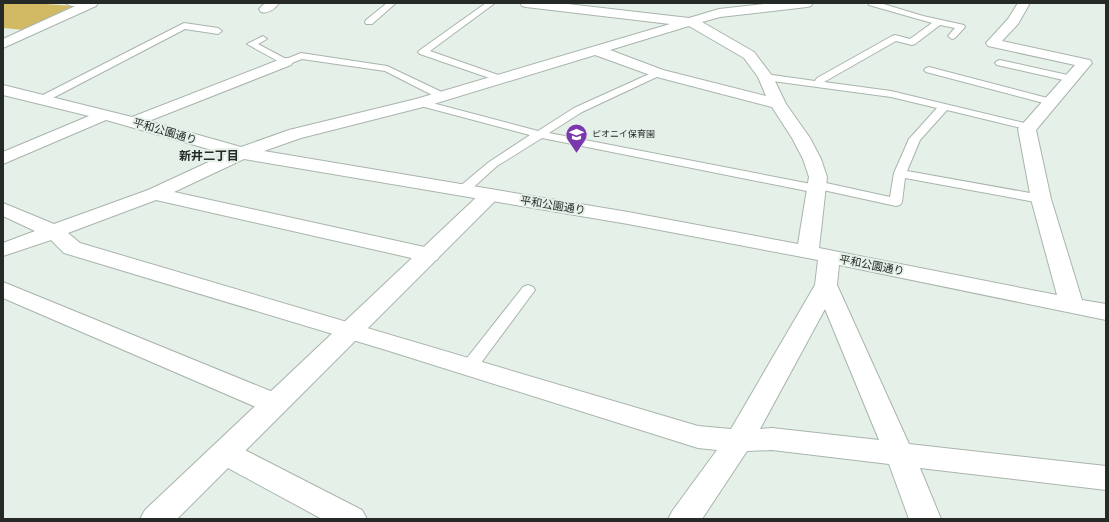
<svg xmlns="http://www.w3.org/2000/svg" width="1109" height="522" viewBox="0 0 1109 522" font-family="'Archivo Narrow','Noto Sans JP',sans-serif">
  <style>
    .green { fill: #d2ba65 }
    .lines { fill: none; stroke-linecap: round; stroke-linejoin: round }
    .lane-casing { stroke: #a9b4ac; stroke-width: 2 }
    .street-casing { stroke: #a9b4ac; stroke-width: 2 }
    .secondary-casing { stroke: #a9b4ac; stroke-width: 2 }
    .lane { fill: #fff; fill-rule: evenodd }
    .street { fill: #fff; fill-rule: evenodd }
    .secondary { fill: #fff; fill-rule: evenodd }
    .labels { text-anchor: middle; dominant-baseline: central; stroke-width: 4; stroke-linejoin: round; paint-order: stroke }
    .far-poi-label { font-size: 9px; fill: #252a27; stroke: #e5f0e8; text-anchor: start }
    .street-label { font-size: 11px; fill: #252a27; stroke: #e5f0e8 }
    .neighbourhood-label { font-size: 12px; font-weight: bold; fill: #252a27; stroke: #e5f0e8 }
  </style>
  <rect width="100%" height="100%" fill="#e5f0e8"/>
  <path class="green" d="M3,3H33L73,6L24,30L3,28Z"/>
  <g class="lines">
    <defs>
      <path id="lane" d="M65,3H91L93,5C87,9 71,7 65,3Z
        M387,3H396L372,24H366L365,22L366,20Z
        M486,3H495L430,51L504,77L506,79L504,81H498L420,54L418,52L420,50Z
        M868,3H880L923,16L964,25L965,27L955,38L952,39L948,36L955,28L940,25L915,44L912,45L896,41L824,82L891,91L1033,125L1034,127L1029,130L947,110L920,140L907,171L1041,195L1045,196L1047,199L1045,202L1041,203L905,178L902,202L900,205L896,206L823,190L817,193L542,138L497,166L467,193H459L457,190L459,187L489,162L530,135L417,105L416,103L421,100L538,131L574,108L658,70L661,71L663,73L661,75L582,112L549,133L811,184L817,181L890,197L894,173L909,139L937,108L891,97L765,80L760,77L765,74L815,81L817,78L892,36L895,35L910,39L932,23L869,5Z
        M184,23L218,28L222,31L218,34L185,29L47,101L43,102L38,99L39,97Z
        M263,36L267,39L258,44L286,59L301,53L387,66L446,94L447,96L446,98H438L385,71L302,59L289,64H283L247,44Z
        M1000,60L1072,76L1077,79L1072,82L997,65L995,63L997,61Z
        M929,67L1055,100L1056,102L1051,105L926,72L924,70L926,68Z
        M528,285L533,287L535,290L475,371L469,373L463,371L461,367L463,363L523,287Z"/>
      <path id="street" d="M82,3H98L96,6L3,48V39Z
        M265,3H279C275,9 268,14 261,12L259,9Z
        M520,3H559L689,18L719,9L774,3H813L811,6L807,7L720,17L702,22L754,52L773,77L786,104L810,138L821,159L827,177L819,248L1057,295L1031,199L1018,129L1075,65L988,46L986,43L1008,19L1018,3H1030L1018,24L1002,41L1085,59L1090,60L1092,63L1036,130L1051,199L1082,300L1106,304V320L839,265L837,285L909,444L1106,466V490L920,468L941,519H909L889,464L772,450L747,451L702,519H668L673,510L717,450L698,448L386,350L64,253L51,240L3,256V243L35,231L3,216V203L54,224L148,190L226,154L106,120L3,164V152L89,116L3,95V85L132,117L281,59L286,58L291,59L293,62L291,65L149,121L241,147L289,130L416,99L670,24L526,7L522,6ZM689,26L744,58L758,77L766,96L663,70L610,50ZM595,55L653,76L772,107L792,138L803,159L809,177L798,244L628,212L264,151L301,138L427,106ZM244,159L628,224L818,260L815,285L731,429L698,426L80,243L68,233L156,200L429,262L437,260L440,255L437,250L429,248L174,192ZM825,309L879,440L772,428L760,429Z
        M3,282L285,397L289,404L285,411L275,414L265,411L3,298Z
        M225,442L235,445L362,510L367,519H322L215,461L210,453L215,445Z"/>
      <path id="secondary" d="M490,189L497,191L500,195L497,199L177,519H140L145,510L483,191Z"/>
    </defs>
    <use href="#lane" class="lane-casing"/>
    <use href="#street" class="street-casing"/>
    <use href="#secondary" class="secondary-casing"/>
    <use href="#lane" class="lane"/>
    <use href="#street" class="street"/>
    <use href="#secondary" class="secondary"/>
  </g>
  <defs>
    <symbol id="school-pin" viewBox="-11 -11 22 30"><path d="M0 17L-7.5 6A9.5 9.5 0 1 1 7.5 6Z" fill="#7b38ad" stroke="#e5f0e8"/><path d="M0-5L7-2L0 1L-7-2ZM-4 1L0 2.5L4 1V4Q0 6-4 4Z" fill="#fff"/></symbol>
  </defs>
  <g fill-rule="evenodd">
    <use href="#school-pin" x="564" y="122" width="25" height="34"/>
  </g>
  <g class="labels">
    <g class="far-poi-label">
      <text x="592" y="134">ピオニイ保育園</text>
    </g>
    <g class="street-label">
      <text transform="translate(165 131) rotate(16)">平和公園通り</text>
      <text transform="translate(553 205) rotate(9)">平和公園通り</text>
      <text transform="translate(872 265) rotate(11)">平和公園通り</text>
    </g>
    <g class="neighbourhood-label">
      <text x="209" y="156">新井二丁目</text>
    </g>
  </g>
  <rect width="1109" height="522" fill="none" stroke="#252a27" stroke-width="8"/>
</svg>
